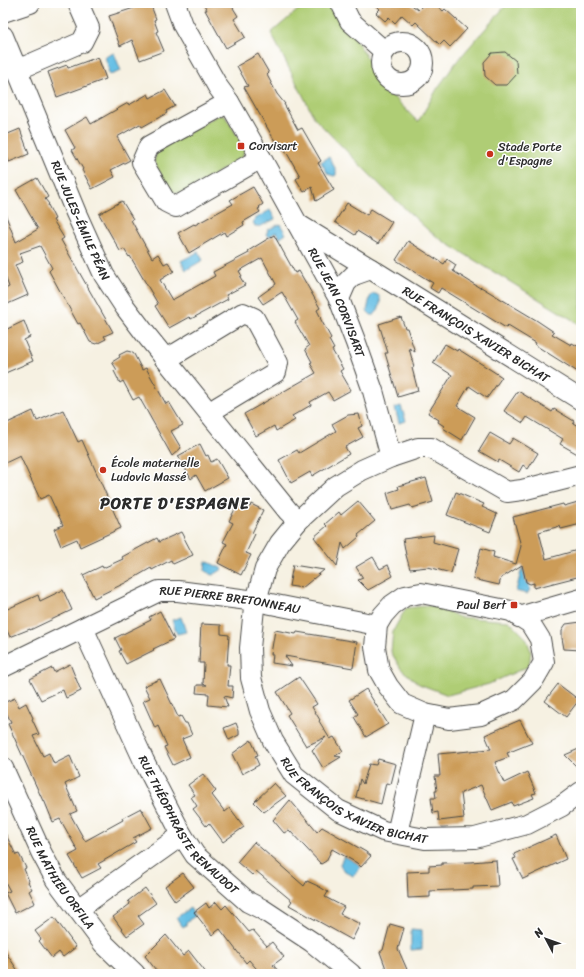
<svg xmlns="http://www.w3.org/2000/svg" width="584" height="977" viewBox="0 0 584 977" font-family="Sriracha,sans-serif">
  <style>
    .green { fill: #afcd74; stroke: #6d7c50 }
    .water { fill: #67c0e5; stroke: #497688 }
    .building { fill: #cc9c58 }
    .lines { fill: none; stroke-linecap: round; stroke-linejoin: round }
    .minor-casing { stroke: #494946; stroke-width: 22 }
    .minor { stroke: #fff; stroke-width: 20 }
    .poi-dot { fill: #c8321e; stroke: #fff; stroke-width: 1.5 }
    .labels { text-anchor: middle; dominant-baseline: central; stroke-width: 3; stroke-linejoin: round; paint-order: stroke }
    .poi-label { font-size: 12px; fill: #2b2b2b; stroke: #fff; text-anchor: start }
    .street-label { font-size: 12px; fill: #2b2b2b; stroke: #fff }
    .district-label { font-size: 16px; font-weight: bold; letter-spacing: 1px; fill: #2b2b2b; stroke: #fff }
  </style>
  <rect width="100%" height="100%" fill="#fff"/>
  <filter id="ink" filterUnits="userSpaceOnUse"><feTurbulence type="fractalNoise" baseFrequency=".025" numOctaves="2"/><feDisplacementMap in="SourceGraphic" scale="8" xChannelSelector="R" yChannelSelector="G"/><feConvolveMatrix kernelMatrix="1 2 1 2 8 2 1 2 1" color-interpolation-filters="sRGB"/></filter>
  <filter id="wash" filterUnits="userSpaceOnUse"><feTurbulence type="fractalNoise" baseFrequency=".012" numOctaves="4" result="noise"/><feDisplacementMap in="SourceGraphic" scale="16" xChannelSelector="R" yChannelSelector="G"/><feGaussianBlur stdDeviation="0.9" result="paint"/><feColorMatrix in="noise" values="0 0 0 0 0 0 0 0 0 0 0 0 0 0 0 0 0 1.4 0 .05"/><feComposite in="paint" operator="in"/></filter>
  <g filter="url(#wash)">
    <rect width="100%" height="100%" fill="#f6f1e2"/>
    <path class="green" d="M306,3H331L352,33L371,64L380,83L418,122L437,89L457,61L508,3H581V325L443,241L428,230L381,186L315,119L271,33Z
      M218,115L225,116L245,148L242,158L182,194L169,191L154,161L157,151Z
      M435,605L459,617L509,621L526,638L531,651L529,666L489,684L448,695L419,684L401,669L391,652L393,631L406,608Z"/>
    <path class="water" d="M114,53L121,71L110,75L108,71L109,69L105,57Z
      M329,157L336,170V175L334,176L328,174L321,162Z
      M270,210L275,219L259,227L258,226H255L253,222L255,220V219Z
      M280,224L286,234L280,238L276,232L270,236H267L266,233L268,232L267,230Z
      M198,252L203,260L186,270L181,261Z
      M373,294H376L379,296C382,301 379,311 374,315H371L367,311L370,297Z
      M401,406L406,421L399,423L395,408Z
      M206,561L223,569L213,575L205,571Z
      M522,568L524,569L530,589L529,591L527,594L516,591Z
      M181,617L186,632L177,634L172,620Z
      M344,856L357,863L361,867L353,876L342,869L340,864Z
      M190,908L195,916L186,922V925L183,927L176,918Z
      M411,929L422,930V949L411,950Z"/>
    <g id="blocks">
      <path class="building" d="M132,3H150L156,19L154,20L158,31L156,32L164,51L140,60L132,40L120,46L109,16L134,8Z
        M203,3H230L238,16L234,19L245,37L226,48L205,10H207Z
        M374,3H413L412,5L418,10L425,3H434L443,11L445,9L467,29L450,47L444,41L440,45L416,22L413,25L402,15L395,23L389,17L385,21L376,13L380,9Z
        M505,52L516,61L517,74L507,85H495L485,76L484,62L492,53Z
        M258,54L269,73L267,75L277,94L285,104H284L298,130L302,128L321,161L318,163L334,190L316,201L312,187L304,192L296,179L300,176L280,141L276,143L244,87L248,86L237,66Z
        M98,57L106,79L57,97L48,72L67,65L68,68Z
        M165,90L175,106L166,111L167,113L142,127L140,124L117,137L130,160L111,170L115,177L92,189L82,170L83,169L72,150L75,148L65,130L87,117L91,124L128,103L129,105L148,94L150,98Z
        M20,129L29,154L9,162L3,146V136Z
        M37,178L48,197L45,199L49,204L48,205L55,219L53,220L64,238L61,240L113,332L104,336L106,339L96,344L90,342L80,323L78,324L49,271L52,268L40,246L20,253L23,262L15,265L28,295L3,306V290L9,287L3,270V211H4L16,242L38,229L16,190Z
        M253,187L263,204L259,207L260,208L258,209L260,212L243,222L244,225L226,236L224,232L189,253L178,233L194,224L195,225L233,204L230,200Z
        M122,201L133,219L131,220L152,258L158,254L164,264L168,262L174,271L160,280L172,300L215,276L213,272L249,253L248,251L274,235L295,273L299,271L320,308L317,310L321,318H320L331,338L329,340L334,349L332,350L343,369L340,371L351,390L333,400L328,392L310,402L311,405L292,416L295,420L276,431L274,426L256,436L244,414L316,373L310,363L312,362L305,349L309,346L295,322L298,320L282,292L263,304L258,297L276,284L262,258L239,271L242,276L240,277L245,285L226,295L228,299L191,319L189,317L169,328L155,306L158,304L130,256L129,257L124,249L120,251L99,214Z
        M347,203L367,215L371,209L392,222L378,244L357,231L355,235L335,222Z
        M408,241L444,264L447,259L456,265L453,271L480,288L481,287L536,320L554,332L552,334L571,345L572,343L581,348V374L535,345L536,343L508,326L506,328L441,288L438,293L430,288L433,283L396,260Z
        M401,317L405,328H407L415,352L409,348L414,367L412,368L418,391L398,397L385,353H388L379,324Z
        M24,321L30,337L24,340L33,361L3,374V331Z
        M445,344L457,351L458,349L502,377L487,398L469,386L457,406L475,417L462,440L443,428L444,426L438,422L439,420L428,413L452,375L433,363Z
        M127,351L131,352L134,354L142,370L146,368L166,404L169,402L183,425L171,431L181,448L172,456L139,397L133,400L123,381L120,383L114,371L117,370L112,362L120,357L119,355Z
        M518,391L552,412L554,409L574,421L573,423L581,428V456L560,444L563,439L527,417L523,423L504,411Z
        M63,410L78,442L82,440L121,528L80,547L77,539L61,546L54,529L63,525L49,495L40,499L20,456L3,464V425L33,411L37,421Z
        M359,414L362,426L358,428L363,437L345,447L349,454L312,476L310,472L291,483L279,460L297,450L299,453L336,431L332,424L348,415Z
        M490,433L509,444L513,438L538,453L528,469L523,465L519,472L499,460L498,462L479,451Z
        M200,444L206,456L208,455L211,462L217,459L228,478L205,491L196,475L191,479L178,456Z
        M426,478L433,502L412,508L410,505L392,510L387,493L399,489L398,486Z
        M456,492L484,504L482,507L497,514L490,532L447,515Z
        M239,501L250,507L251,504L263,510L252,533L255,534L246,553L251,555L241,575L218,563L227,544L223,542L233,523L229,521Z
        M358,501L375,521L358,535L359,537L345,549L342,543L337,566L314,537L327,526L325,524L339,512L341,515Z
        M578,502L581,514V524L561,529L560,526L539,532L546,559L581,549V576L534,588V583L530,584L526,582L522,565L501,578L499,585L473,579L481,548L494,552L493,557L516,564L521,546L513,517L563,504L564,506Z
        M181,532L193,555L173,564L171,560L152,570L151,568L125,583L94,598L83,575L102,566L103,568L123,559L122,557L157,538L159,542Z
        M434,535L433,542L458,549L451,573L428,567L410,569L406,555L403,539Z
        M373,557L380,569L388,565L393,576L368,590L358,580L363,578L356,567Z
        M293,565L324,570L302,588L289,586Z
        M63,590L72,610L30,630V629L10,637L3,622V611L38,595L40,601Z
        M160,611L174,639L153,649L154,650L126,664L119,651L121,650L115,638L151,620L149,617Z
        M581,622V650L564,649L562,638V630L566,624Z
        M201,624L221,625V634L229,635L227,665H230L228,686H233L232,698L224,696L228,707L208,705L209,694L196,693L197,685H207L203,684L204,663H199Z
        M275,630L296,634L297,632L357,642L353,668L285,656L292,666L272,663L273,654H271Z
        M70,664L81,691L66,698L63,690L41,700L30,679L52,668L54,672Z
        M299,677L317,704L312,707L320,720L319,721L330,739L334,737L343,751L335,756L341,757L323,768L312,750L326,737L306,746L287,715L290,713L277,692Z
        M160,679L178,717L181,716L185,723H187L192,735L182,739L190,757L173,765L164,747L167,746L158,726L155,728L143,701L150,698L144,686Z
        M558,684L579,700L566,717L545,701Z
        M366,689L388,724L366,737L354,717L358,714L349,700Z
        M15,698L19,707L26,703L33,718L32,719L39,734L33,736L43,756L49,753L54,764L70,756L79,777L65,784L77,811L70,814L85,841L123,820L122,818L141,808L152,828L133,838L136,842L98,864L101,868L82,878L69,856L78,851L60,819L53,822L44,800L43,801L8,724L11,722L3,706V703Z
        M520,720L532,743L507,753L509,757L495,762L504,783L527,772L536,793L532,794L534,798L513,806L512,802L492,810L481,785L461,793L464,818L439,821L438,812L433,813L431,798H436L435,791H437L435,776H440L438,754L491,749L485,735Z
        M236,723L239,731V735L229,740L224,728Z
        M251,740L258,755L255,756L259,765L242,774L232,754Z
        M581,748V771L565,755Z
        M378,759L396,764L391,784L386,783L381,804L356,797L360,779L363,784L369,764L376,765Z
        M203,774L216,791L212,795L225,812L230,808L244,827L223,842L209,823L206,826L193,809L197,806L191,797L195,795L188,785Z
        M274,783L286,796L264,812L254,802Z
        M290,800L317,832L322,827L366,852L371,856L361,867L357,863L332,849L326,861L321,864L289,830L284,833L273,820Z
        M3,829L16,855L19,854L26,868L24,869L29,881L28,882L32,889L29,891L35,903L15,913L5,893L10,891L3,878Z
        M556,835L566,859L523,879L513,859L516,858L514,854Z
        M254,842L304,886L307,881L318,886L328,892L325,897L344,907L340,914L360,924L352,940L289,905L292,901L256,871L252,875L237,862Z
        M496,860L498,886L473,887V889L430,891V897L408,898L407,872L429,871V866L442,865V863L471,862Z
        M183,873L194,887L175,901L165,886Z
        M145,888L156,903L138,916L144,924L127,936L113,917L130,904L128,901Z
        M216,902L222,909L226,905L249,932L253,930L267,946L272,942L284,957L273,965L281,974H261L249,960L246,963L220,929L212,935L194,912L206,903L209,908Z
        M54,917L76,947L63,957L59,952L52,958L39,941L41,939L35,931Z
        M390,924L404,928L398,949L409,974H388L380,952L383,950Z
        M166,935L183,956L189,951L207,974H159L145,956Z
        M3,948L20,974H3Z"/>
    </g>
  </g>
  <g filter="url(#ink)">
    <use href="#blocks" fill-opacity="0" stroke="#494946" stroke-width="1"/>
    <g class="lines">
      <defs>
        <g id="minor">
          <path id="s1" d="M175,3L183,25L218,87L229,102L261,158L339,299L356,343L373,391L391,457"/>
          <path d="M341,3L350,21L384,51"/>
          <path d="M3,12L30,3"/>
          <path id="s2" d="M3,36L76,213L104,275L125,307L147,336L288,511L298,521"/>
          <circle cx="402" cy="63" r="21"/>
          <path d="M17,70L82,42L89,28L78,3"/>
          <path d="M229,102L149,146L142,162L166,202L176,207L261,158"/>
          <path id="s3" d="M299,225L371,269L581,400"/>
          <path d="M339,299L346,283L354,275L371,269"/>
          <path d="M164,358L177,353L243,313L254,318L278,363L276,372L218,407L210,414"/>
          <path id="s4" d="M581,475L522,490L507,492L431,448H418L391,457L362,470L336,486L298,521L280,543L265,569L254,608L250,648L251,678L260,711L273,741L294,775L338,810L383,831L425,839L475,838L527,824L562,806L581,792"/>
          <path d="M421,593L511,611L530,623L540,639L544,662L533,681L514,700L481,715L449,719L425,714L402,704L388,686L379,670L375,647L377,625L383,615L392,605L405,596Z"/>
          <path d="M519,617L581,599"/>
          <path id="s5" d="M83,628L144,761L182,835L195,855L248,902L262,909L312,942L351,974"/>
          <path id="s6" d="M3,667L159,591H178L256,601L377,625"/>
          <path id="s7" d="M3,768L41,852L56,880L103,943L135,974"/>
          <path d="M397,833L425,714"/>
          <path d="M78,909L182,835"/>
        </g>
      </defs>
      <use href="#minor" class="minor-casing"/>
      <use href="#minor" class="minor"/>
    </g>
  </g>
  <g class="poi-dot">
    <rect x="237" y="142" width="8" height="8" rx="2"/>
    <circle cx="490" cy="154" r="4"/>
    <circle cx="103" cy="470" r="4"/>
    <rect x="510" y="601" width="8" height="8" rx="2"/>
  </g>
  <g class="labels">
    <g class="poi-label">
      <text x="249" y="146">Corvisart</text>
      <text x="498" y="147">Stade Porte<tspan x="498" dy="14">d'Espagne</tspan></text>
      <text x="111" y="463">École maternelle<tspan x="111" dy="14">Ludovic Massé</tspan></text>
      <text x="506" y="605" text-anchor="end">Paul Bert</text>
    </g>
    <g class="street-label">
      <text stroke="none"><textPath href="#s2" startOffset="200">RUE JULES-ÉMILE PÉAN</textPath></text>
      <text stroke="none"><textPath href="#s1" startOffset="341">RUE JEAN CORVISART</textPath></text>
      <text stroke="none"><textPath href="#s3" startOffset="208">RUE FRANÇOIS XAVIER BICHAT</textPath></text>
      <text stroke="none"><textPath href="#s6" startOffset="245">RUE PIERRE BRETONNEAU</textPath></text>
      <text stroke="none"><textPath href="#s4" startOffset="661">RUE FRANÇOIS XAVIER BICHAT</textPath></text>
      <text stroke="none"><textPath href="#s5" startOffset="225">RUE THÉOPHRASTE RENAUDOT</textPath></text>
      <text stroke="none"><textPath href="#s7" startOffset="124">RUE MATHIEU ORFILA</textPath></text>
    </g>
    <g class="district-label">
      <text x="175" y="503">PORTE D'ESPAGNE</text>
    </g>
  </g>
  <rect width="584" height="977" fill="none" stroke="#fff" stroke-width="16"/>
  <g transform="translate(546 939) rotate(311)" stroke="#ffffff" stroke-width="3" paint-order="stroke">
  <path d="M0-3L7 15L0 10L-7 15Z" fill="#2b2b2b"/>
  <text y="-6" font-size="11" font-weight="bold" text-anchor="middle" fill="#2b2b2b">N</text>
  </g>
</svg>
